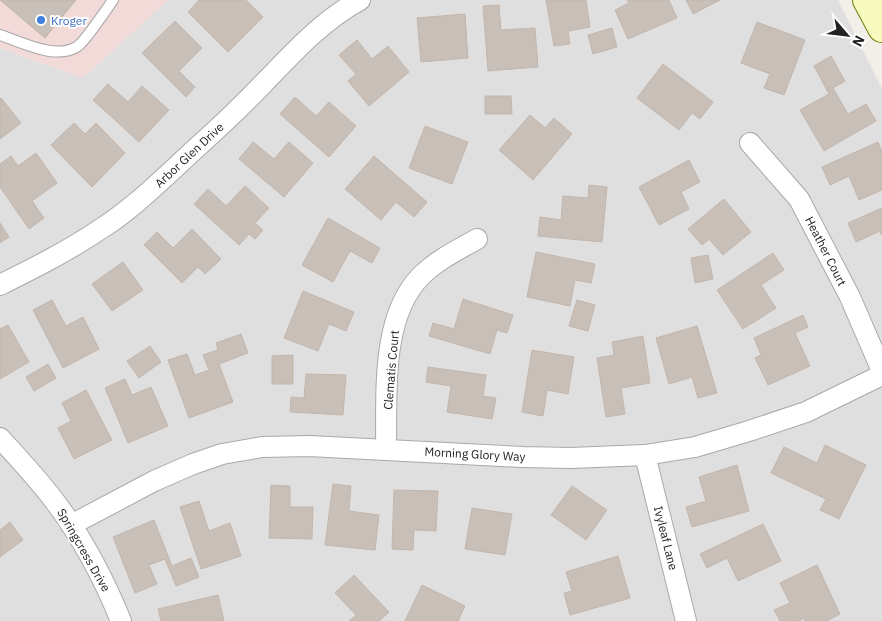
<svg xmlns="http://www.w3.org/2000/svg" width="882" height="621" viewBox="0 0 882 621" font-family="'IBM Plex Sans',sans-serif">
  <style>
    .residential { fill: #e0dfdf }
    .commercial { fill: #f2dad9 }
    .building { fill: #c7bfb8; stroke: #c4b6ab }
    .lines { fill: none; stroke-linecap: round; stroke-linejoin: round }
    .service-casing { stroke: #a9a9a9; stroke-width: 12 }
    .minor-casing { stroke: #a9a9a9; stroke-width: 22 }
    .secondary-casing { stroke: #707d05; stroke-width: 30 }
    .service { stroke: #fff; stroke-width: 10 }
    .minor { stroke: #fff; stroke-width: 20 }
    .secondary { stroke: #f7fabf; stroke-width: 28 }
    .shop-dot { fill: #3f7fe0; stroke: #fff; stroke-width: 2 }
    .labels { text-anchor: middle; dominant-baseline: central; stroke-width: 4; stroke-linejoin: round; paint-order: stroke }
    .shop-label { font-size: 12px; fill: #366cbe; stroke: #fff; text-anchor: start }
    .street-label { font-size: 12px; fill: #222; stroke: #fff }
  </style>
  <rect width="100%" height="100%" fill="#f2efe9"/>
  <path class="residential" d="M168,0H838L882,89V621H0V48L83,78Z"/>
  <path class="commercial" d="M0,0H168L83,78L0,48Z"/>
  <path class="building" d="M0,0H76L45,38Z
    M199,0H246L263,17L228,52L188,12Z
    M546,0H586L590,27L568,31L570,44L554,46Z
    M627,0H669L677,18L628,39L615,10L629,3Z
    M686,0H720L693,14Z
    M499,5L501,30L535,28L538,67L488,71L483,6Z
    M465,14L468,58L421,62L417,18Z
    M175,21L202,48L179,71L195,87L186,97L142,53Z
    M757,22L805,40L784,95L764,88L770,74L741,63Z
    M612,28L617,47L593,54L588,35Z
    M357,40L372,59L388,46L409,72L369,106L348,81L356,74L339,55Z
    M831,56L845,81L833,88L848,114L866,104L876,121L824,151L800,110L829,94L814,66Z
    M663,64L713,102L700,119L692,113L679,130L637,98Z
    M108,84L128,102L142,86L169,110L139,142L93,100Z
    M485,96H511L512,114H485Z
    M295,97L316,116L329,102L356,126L329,157L280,114Z
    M1,98L21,123L0,139V99Z
    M530,115L545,128L554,118L572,134L533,180L499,150Z
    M74,123L85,134L96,123L125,153L92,187L51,145Z
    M425,126L468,142L452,184L409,168Z
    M253,142L274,159L289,142L313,163L284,197L239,159Z
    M878,142L882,152V190L859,200L849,176L830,185L822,167Z
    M36,153L57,183L32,201L44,218L29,229L0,187V164L11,156L18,166Z
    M374,156L427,202L414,217L396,202L381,220L345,189Z
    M689,160L700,182L681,192L689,209L659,225L639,187Z
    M589,185L607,187L602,242L538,236L540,217L561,220L563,196L588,198Z
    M245,186L269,208L255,223L263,230L255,239L249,234L239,245L194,204L208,189L226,206Z
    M724,199L751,232L723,255L709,239L702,245L688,229Z
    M882,208V236L880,231L856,242L848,223Z
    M328,218L380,248L372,263L350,251L333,282L302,265Z
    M0,223L9,237L0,243Z
    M192,229L221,259L205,274L198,267L182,283L144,245L157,232L173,248Z
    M536,252L595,264L591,283L575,280L570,306L527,297Z
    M773,253L784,270L761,285L776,308L743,329L717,290Z
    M708,255L713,279L695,283L691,258Z
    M123,262L143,290L112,311L92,284Z
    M303,291L354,312L346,331L329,324L318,351L284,338Z
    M463,299L513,315L507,333L497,330L490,354L429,336L433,323L454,329Z
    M52,300L66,326L83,317L99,349L63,368L33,310Z
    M577,300L595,305L588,331L569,326Z
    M803,315L808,327L795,333L810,366L768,385L755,358L761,355L754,338Z
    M8,325L29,362L0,379V329Z
    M697,326L717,393L698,398L692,377L669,384L656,338Z
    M241,334L248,353L219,364L233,402L189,418L168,360L187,354L195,375L209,370L203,355L218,350L216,343Z
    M643,336L650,383L621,388L625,414L606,417L597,358L614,355L612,342Z
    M150,346L161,362L139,378L127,361Z
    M532,350L574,357L568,394L547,390L543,416L522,412Z
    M293,355V384H272V356Z
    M48,364L56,378L34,391L26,377Z
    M428,367L486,375L483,396L496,398L492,419L447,412L451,386L426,382Z
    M306,374L346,375L343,415L290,412L291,397L304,398Z
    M125,379L132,395L151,387L168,426L128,443L105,388Z
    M86,390L112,440L74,459L58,428L71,421L62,403Z
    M825,445L866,465L839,519L820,510L826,499L771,473L784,447L817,463Z
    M737,465L749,511L692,527L686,507L706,501L699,477Z
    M333,484L351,486L349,511L379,515L375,550L325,545Z
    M271,485L290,486V507H313L312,539L269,538Z
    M572,486L607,510L586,540L551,515Z
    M394,490L438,491L436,531L414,530L413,550L392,549Z
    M199,501L209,531L230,523L241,556L201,569L180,507Z
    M472,508L512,514L505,555L465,549Z
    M154,520L172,566L191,558L199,577L176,586L165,559L149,565L157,584L135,593L113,537Z
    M10,522L23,540L0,557V530Z
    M763,524L781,561L738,581L727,558L707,568L700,554Z
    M618,556L630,598L570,615L564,593L572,591L566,572Z
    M817,565L840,614L827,621H805L804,618L799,621H780L774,610L790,603L780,583Z
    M354,575L389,612L379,621H349L356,615L335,593Z
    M422,585L465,606L458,621H405Z
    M218,595L224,621H161L158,609Z"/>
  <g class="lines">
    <defs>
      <path id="service" d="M0,35C21,42 57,61 78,46C86,40 106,10 113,0"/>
      <path id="minor" d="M750,143L799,199L850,297L882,371
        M0,285C34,268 68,251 99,230C128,212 153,188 178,165C198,146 219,128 239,108C278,71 312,26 360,0
        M0,438C19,459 39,480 56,503C83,539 104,579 121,621
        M386,449C387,395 380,316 422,275C437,260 458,250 477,239
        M645,455L686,621
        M71,525L154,481L193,464L222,454L262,447L309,446L522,457L571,458L645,455L695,447L749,431L806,412L882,375"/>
      <path id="secondary" d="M867,0L882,28"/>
    </defs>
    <use href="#service" class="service-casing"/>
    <use href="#minor" class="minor-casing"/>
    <use href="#secondary" class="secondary-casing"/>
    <use href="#service" class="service"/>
    <use href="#minor" class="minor"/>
    <use href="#secondary" class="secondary"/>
  </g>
  <circle class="shop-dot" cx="41" cy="20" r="5"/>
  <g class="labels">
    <g class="shop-label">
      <text x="51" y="20">Kroger</text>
    </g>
    <g class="street-label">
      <text transform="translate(189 155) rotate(-43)">Arbor Glen Drive</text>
      <text transform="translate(826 251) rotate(63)">Heather Court</text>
      <text transform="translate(391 370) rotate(-85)">Clematis Court</text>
      <text transform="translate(475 454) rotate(3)">Morning Glory Way</text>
      <text transform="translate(666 538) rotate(76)">Ivyleaf Lane</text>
      <text transform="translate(84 550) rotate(60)">Springcress Drive</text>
    </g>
  </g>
  <g transform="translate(847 35) rotate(118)" stroke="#ffffff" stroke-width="4" paint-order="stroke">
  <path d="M0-4L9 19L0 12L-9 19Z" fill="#222222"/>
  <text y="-8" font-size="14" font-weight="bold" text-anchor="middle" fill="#222222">N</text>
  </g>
</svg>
